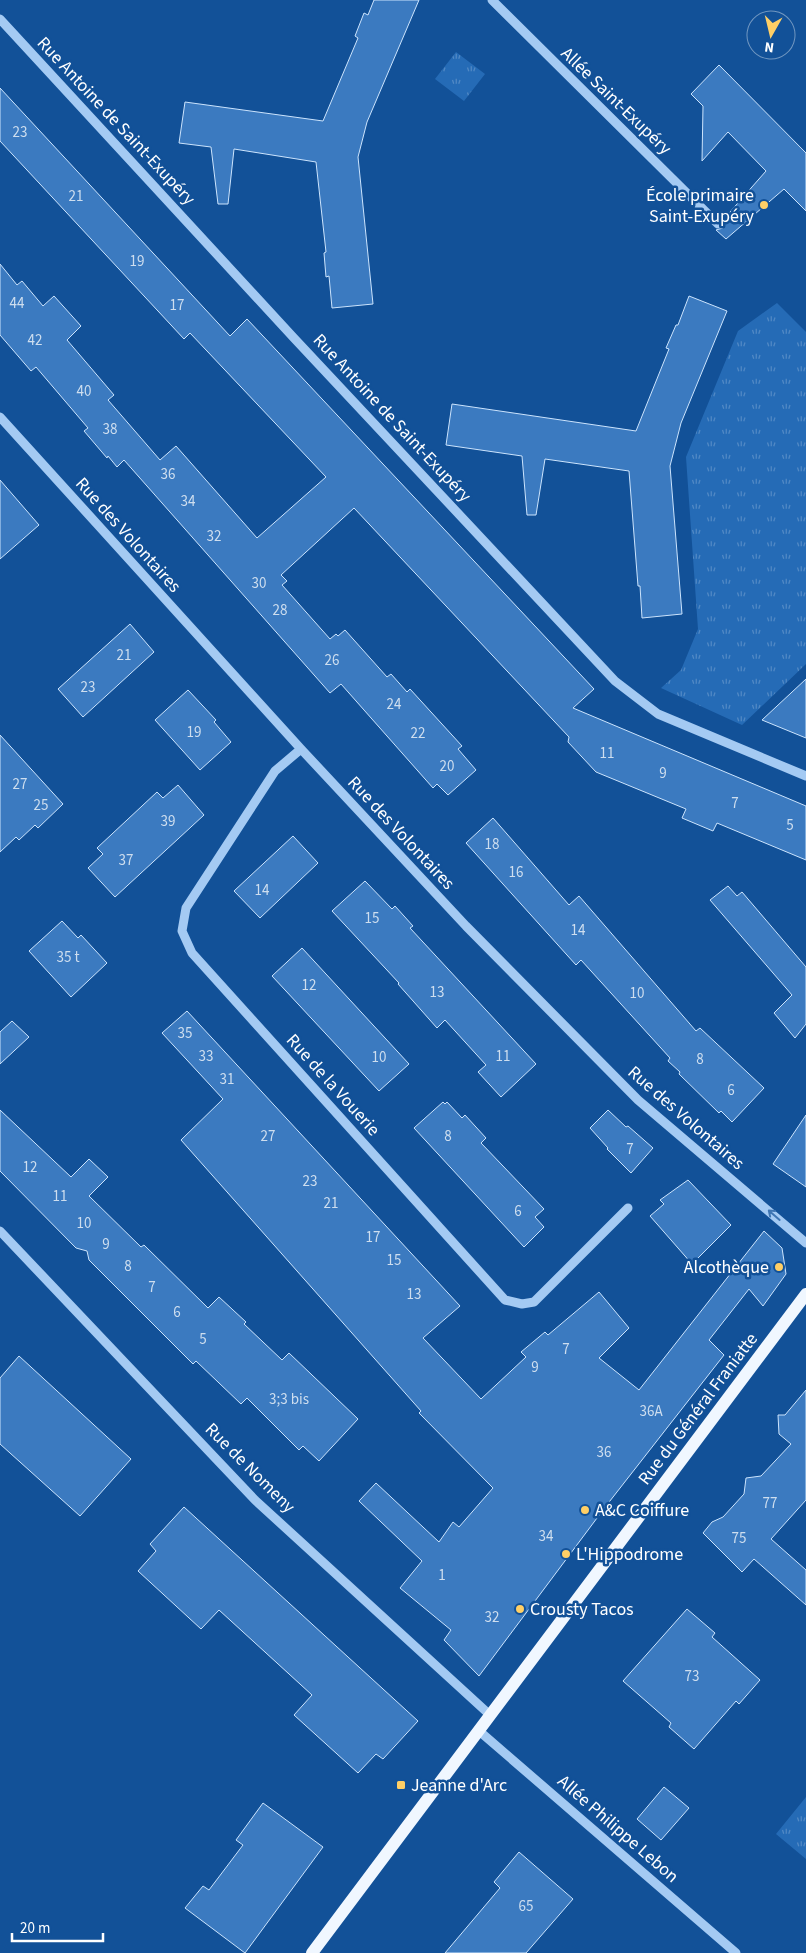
<svg xmlns="http://www.w3.org/2000/svg" width="806" height="1953" viewBox="0 0 806 1953" font-family="'Source Sans 3',sans-serif">
  <style>
    .park { fill: url(#park-tufts) }
    .building { fill: #3b7ac0; stroke: #cce4fd }
    .lines { fill: none; stroke-linecap: round; stroke-linejoin: round }
    .minor { stroke: #a4caf3; stroke-width: 9 }
    .major { stroke: #f0f7ff; stroke-width: 12 }
    .oneway { stroke: #3e75b3 }
    .poi-dot { fill: #ffcf66; stroke: #125198; stroke-width: 2 }
    .labels { text-anchor: middle; dominant-baseline: central; stroke-width: 5; stroke-linejoin: round; paint-order: stroke }
    .number-label { font-size: 15px; fill: #cedeef }
    .street-label { font-size: 18px; fill: #fff; stroke: #125198 }
    .poi-label { font-size: 18px; fill: #fff; stroke: #125198; text-anchor: start }
  </style>
  <defs>
    <pattern id="park-tufts" width="24" height="20" patternUnits="userSpaceOnUse" patternTransform="scale(1.25)"><rect width="24" height="20" fill="#256bb6"/><path d="M3 7l-1-3M5 7V3M7 7l1-3M15 17l-1-3M17 17v-4M19 17l1-3" fill="none" stroke="#5189c5"/></pattern>
  </defs>
  <rect width="100%" height="100%" fill="#125198"/>
  <path class="park" d="M456,52L485,74L464,101L435,79Z
    M777,303L806,332V664L742,725L661,688L681,670L698,629L686,457L738,331Z
    M806,1797V1859L776,1834Z"/>
  <path class="building" d="M374,0H419L367,122L358,157L373,304L332,308L329,276L326,277L324,253L326,252L316,162L234,149L228,204H218L211,147L179,143L185,102L323,121L358,38L355,36L364,13L368,15Z
    M719,65L806,153V211L784,189L726,239L716,230L723,228V220L766,171L728,132L702,161L703,106L691,94Z
    M0,88L230,336L247,319L594,689L573,708L806,806V860L717,823L713,831L682,818L686,809L596,772L568,742L569,737L354,508L281,575L287,581L282,585L330,639L336,634L338,636L345,630L387,677L391,674L407,692L410,689L462,746L458,749L476,770L448,795L437,784L433,788L341,684L330,693L124,460L117,467L108,456L107,458L84,431L88,428L36,367L31,371L0,335V264L17,285L22,281L43,306L54,296L81,326L67,340L114,395L108,400L160,460L176,446L257,538L326,477L190,333L184,339L0,141Z
    M689,296L727,311L681,423L670,466L682,614L642,618L640,586H638L629,471L545,459L536,515H527L522,456L446,445L452,404L636,431L669,349L666,348L676,325H678Z
    M0,480L39,525L0,559Z
    M130,624L154,652L83,717L58,689Z
    M806,679V738L762,720Z
    M188,690L216,720L214,722L231,742L200,770L155,720Z
    M0,735L63,804L38,828L35,825L19,840L16,837L0,852Z
    M178,785L204,815L115,897L88,868L103,854L97,848L157,792L163,798Z
    M493,818L569,905L579,896L696,1031L700,1028L764,1088L732,1122L721,1111L719,1113L679,1074L680,1072L668,1061L670,1058L581,960L576,965L466,843Z
    M293,836L318,863L260,918L234,891Z
    M365,881L392,909L395,906L413,926L410,928L536,1064L501,1097L478,1072L486,1065L445,1020L437,1028L398,984L399,983L332,911Z
    M728,886L737,896L742,892L806,967V1024L795,1038L774,1013L792,995L710,900Z
    M62,921L78,938L81,935L107,963L71,997L29,951Z
    M302,948L409,1064L379,1091L272,976Z
    M187,1011L460,1306L423,1338L481,1399L526,1357L521,1352L545,1332L548,1335L599,1292L629,1328L599,1358L639,1390L764,1231L782,1248L786,1274L763,1306L749,1289L709,1340L724,1355L606,1506L479,1676L444,1640L451,1630L400,1588L422,1561L359,1501L376,1483L439,1542L453,1522L459,1527L493,1488L419,1413L421,1411L181,1140L223,1099L162,1033Z
    M12,1021L29,1037L0,1064V1032Z
    M443,1102L445,1104L447,1102L462,1118L465,1115L486,1138L481,1143L544,1209L535,1217L544,1227L524,1247L414,1128Z
    M0,1110L71,1177L89,1159L108,1177L89,1196L141,1247L144,1245L208,1308L219,1297L246,1322L244,1324L282,1360L289,1353L358,1419L319,1461L303,1446L299,1450L247,1398L241,1404L196,1361L193,1364L89,1260L87,1251L76,1248L0,1171Z
    M608,1110L626,1127L628,1126L653,1148L631,1173L607,1149L608,1148L590,1128Z
    M806,1115V1187L773,1164Z
    M688,1180L731,1225L692,1264L650,1216L664,1204L660,1200Z
    M19,1356L131,1459L80,1516L0,1444V1378Z
    M806,1390V1500L771,1539L806,1570V1605L754,1559L742,1572L703,1533L712,1522L723,1517L744,1494L746,1478L761,1476L791,1444L779,1434L778,1415H785Z
    M184,1507L418,1721L383,1759L376,1754L358,1773L294,1715L312,1695L219,1610L201,1629L138,1571L156,1551L150,1544Z
    M687,1609L715,1633L712,1637L760,1680L739,1704L736,1701L694,1749L669,1727L671,1723L623,1681Z
    M664,1787L689,1808L661,1840L637,1819Z
    M263,1803L323,1847L245,1953L185,1908L203,1886L209,1890L243,1845L236,1840Z
    M519,1852L573,1899L526,1953H445L500,1888L494,1882Z"/>
  <g class="lines">
    <path class="minor" d="M492,0L718,224
      M0,19L293,337L615,681L658,714L806,776
      M0,417L301,749L466,926L638,1100L806,1243
      M301,749L275,771L186,908L182,931L192,953L505,1300L522,1304L534,1302L628,1208
      M0,1231L255,1500L490,1715
      M478,1730L736,1953"/>
    <path class="major" d="M312,1953L806,1294"/>
  </g>
  <defs><path id="oneway-shaft" d="M-6 0H5M1.5-3L5.5 0L1.5 3" fill="none" stroke-width="1.6" stroke-linecap="round" stroke-linejoin="round" transform="scale(1.25)"/></defs>
  <use class="oneway" href="#oneway-shaft" transform="translate(774 1215) rotate(-139)"/>
  <g class="poi-dot">
    <circle cx="764" cy="205" r="5"/>
    <circle cx="779" cy="1267" r="5"/>
    <circle cx="585" cy="1510" r="5"/>
    <circle cx="566" cy="1554" r="5"/>
    <circle cx="520" cy="1609" r="5"/>
    <rect x="396" y="1780" width="10" height="10" rx="2.5"/>
  </g>
  <g class="labels">
    <g class="number-label">
      <text x="20" y="132">23</text>
      <text x="76" y="196">21</text>
      <text x="137" y="261">19</text>
      <text x="17" y="303">44</text>
      <text x="177" y="305">17</text>
      <text x="35" y="340">42</text>
      <text x="84" y="391">40</text>
      <text x="110" y="429">38</text>
      <text x="168" y="474">36</text>
      <text x="188" y="501">34</text>
      <text x="214" y="536">32</text>
      <text x="259" y="583">30</text>
      <text x="280" y="610">28</text>
      <text x="124" y="655">21</text>
      <text x="332" y="660">26</text>
      <text x="88" y="687">23</text>
      <text x="394" y="704">24</text>
      <text x="194" y="732">19</text>
      <text x="418" y="733">22</text>
      <text x="607" y="753">11</text>
      <text x="447" y="766">20</text>
      <text x="663" y="773">9</text>
      <text x="20" y="784">27</text>
      <text x="735" y="803">7</text>
      <text x="41" y="805">25</text>
      <text x="168" y="821">39</text>
      <text x="790" y="825">5</text>
      <text x="492" y="844">18</text>
      <text x="126" y="860">37</text>
      <text x="516" y="872">16</text>
      <text x="262" y="890">14</text>
      <text x="372" y="918">15</text>
      <text x="578" y="930">14</text>
      <text x="68" y="957">35 t</text>
      <text x="309" y="985">12</text>
      <text x="437" y="992">13</text>
      <text x="637" y="993">10</text>
      <text x="185" y="1033">35</text>
      <text x="206" y="1056">33</text>
      <text x="503" y="1056">11</text>
      <text x="379" y="1057">10</text>
      <text x="700" y="1059">8</text>
      <text x="227" y="1079">31</text>
      <text x="731" y="1090">6</text>
      <text x="268" y="1136">27</text>
      <text x="448" y="1136">8</text>
      <text x="630" y="1149">7</text>
      <text x="30" y="1167">12</text>
      <text x="310" y="1181">23</text>
      <text x="60" y="1196">11</text>
      <text x="331" y="1203">21</text>
      <text x="518" y="1211">6</text>
      <text x="84" y="1223">10</text>
      <text x="373" y="1237">17</text>
      <text x="106" y="1244">9</text>
      <text x="394" y="1260">15</text>
      <text x="128" y="1266">8</text>
      <text x="152" y="1287">7</text>
      <text x="414" y="1294">13</text>
      <text x="177" y="1312">6</text>
      <text x="203" y="1339">5</text>
      <text x="566" y="1349">7</text>
      <text x="535" y="1367">9</text>
      <text x="289" y="1399">3;3 bis</text>
      <text x="651" y="1411">36A</text>
      <text x="604" y="1452">36</text>
      <text x="770" y="1503">77</text>
      <text x="546" y="1536">34</text>
      <text x="739" y="1538">75</text>
      <text x="442" y="1575">1</text>
      <text x="492" y="1617">32</text>
      <text x="692" y="1676">73</text>
      <text x="526" y="1906">65</text>
    </g>
    <g class="street-label">
      <text transform="translate(616 101) rotate(44)">Allée Saint-Exupéry</text>
      <text transform="translate(116 121) rotate(47)">Rue Antoine de Saint-Exupéry</text>
      <text transform="translate(392 418) rotate(47)">Rue Antoine de Saint-Exupéry</text>
      <text transform="translate(128 535) rotate(48)">Rue des Volontaires</text>
      <text transform="translate(401 833) rotate(47)">Rue des Volontaires</text>
      <text transform="translate(333 1085) rotate(48)">Rue de la Vouerie</text>
      <text transform="translate(686 1118) rotate(41)">Rue des Volontaires</text>
      <text transform="translate(698 1409) rotate(-53)">Rue du Général Franiatte</text>
      <text transform="translate(250 1468) rotate(45)">Rue de Nomeny</text>
      <text transform="translate(618 1829) rotate(41)">Allée Philippe Lebon</text>
    </g>
    <g class="poi-label">
      <text x="754" y="195" text-anchor="end">École primaire<tspan x="754" dy="21">Saint-Exupéry</tspan></text>
      <text x="769" y="1267" text-anchor="end">Alcothèque</text>
      <text x="595" y="1510">A&amp;C Coiffure</text>
      <text x="576" y="1554">L'Hippodrome</text>
      <text x="530" y="1609">Crousty Tacos</text>
      <text x="411" y="1785">Jeanne d'Arc</text>
    </g>
  </g>
  <g transform="translate(771 35) rotate(188)"><circle r="24" fill="#125198" stroke="#7197c1"/>
  <path d="M0-4L9 19L0 12L-9 19Z" fill="#ffcf66"/>
  <text y="-8" font-size="14" font-weight="bold" text-anchor="middle" fill="#ffffff">N</text>
  </g>
  <path d="M12 1933v8h91v-8" fill="none" stroke="#ffffff" stroke-width="2.5"/>
  <text x="20" y="1933" font-size="15" fill="#ffffff" stroke="#125198" stroke-width="4" paint-order="stroke">20 m</text>
</svg>
